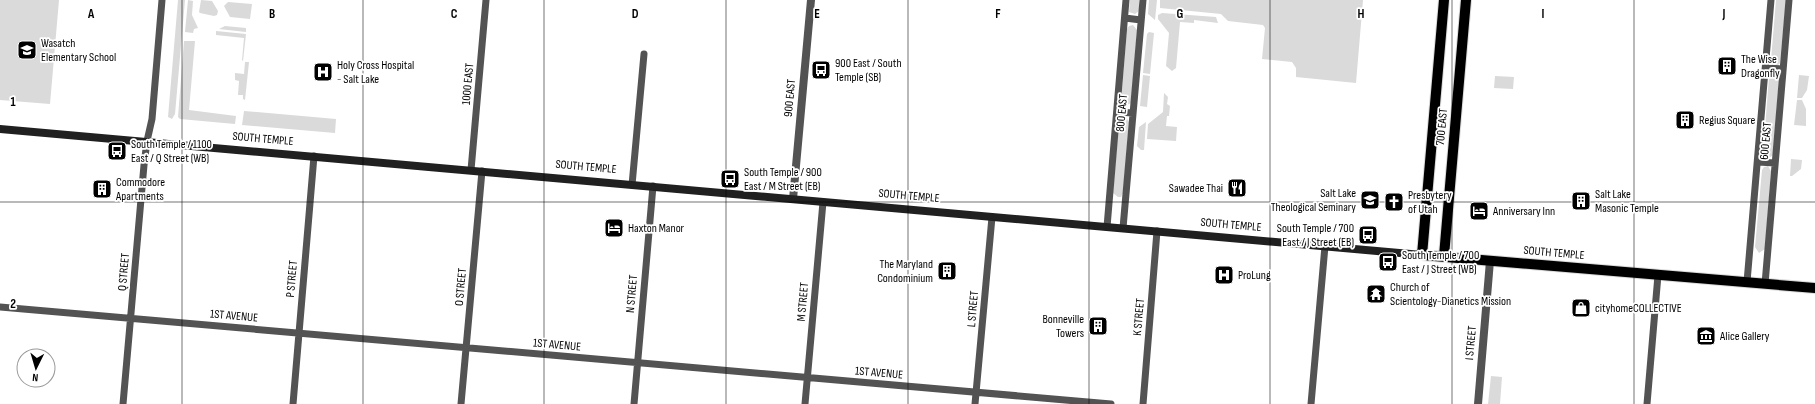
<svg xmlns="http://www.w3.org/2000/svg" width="1815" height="404" viewBox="0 0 1815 404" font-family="'Sofia Sans Condensed',sans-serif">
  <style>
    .green { fill: #dadada }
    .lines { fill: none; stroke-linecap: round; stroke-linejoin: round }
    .primary-casing { stroke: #dbdbdb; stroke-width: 12 }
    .minor { stroke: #535353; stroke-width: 7 }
    .tertiary { stroke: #535353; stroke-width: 8 }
    .secondary { stroke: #202020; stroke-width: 8 }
    .primary { stroke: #000; stroke-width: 10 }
    .grid { fill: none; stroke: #000; stroke-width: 1; stroke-opacity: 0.55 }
    .labels { text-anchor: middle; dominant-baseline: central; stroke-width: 3.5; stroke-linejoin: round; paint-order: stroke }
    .poi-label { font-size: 12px; fill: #000; stroke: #fff; text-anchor: start }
    .street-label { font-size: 12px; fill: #000; stroke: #fff }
    .grid-label { font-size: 13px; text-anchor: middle; font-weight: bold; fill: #000; stroke: #fff; stroke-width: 3.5; stroke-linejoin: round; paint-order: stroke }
  </style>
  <rect width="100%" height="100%" fill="#fff"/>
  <path class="green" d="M0,0H59L50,104L0,100Z
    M178,0H185L175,114L172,119L168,117Z
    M188,0L193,1L192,15L198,28L194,29L193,33L185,32Z
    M201,0L212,1L218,11L217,15L214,16L200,13L199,12Z
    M1130,0H1139V11L1135,14L1129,12Z
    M1149,0H1157L1155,20L1148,14Z
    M1160,0H1363L1356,83L1296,77V68L1292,62L1262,59L1265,28L1263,25L1228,21L1221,14L1160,8Z
    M1776,0H1786L1780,63L1778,65L1773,64L1771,60Z
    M228,2L252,4L250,19L230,17L224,6Z
    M1162,13L1216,17L1218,23L1194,20V23L1180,22L1176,68L1172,71L1166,66L1169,33L1158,19V15Z
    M1133,25L1137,30L1131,103L1125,106L1121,102L1127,29L1129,26Z
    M225,26L246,28V32L219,29Z
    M216,31L246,34L243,61L242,60L244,38L216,35Z
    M1149,32L1154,33L1150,74L1143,73L1147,34Z
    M184,41H195L189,110L236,116L235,124L180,119L178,117Z
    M245,62H249L245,100L243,99V95H238L239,81L235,80V73L244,74Z
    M1773,74H1776L1779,78L1773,155L1769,158L1765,157L1763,153L1769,77Z
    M1143,75L1150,76L1147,107L1140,106Z
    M1799,75L1809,76L1807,90L1802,98H1797Z
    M1495,76L1514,77L1513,89L1494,88Z
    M1164,93L1168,97L1167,104L1170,106L1169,116H1167L1166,126L1177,127L1176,141L1147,139L1148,124L1163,112Z
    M1797,100H1802L1806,109V126L1794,125Z
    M244,111L336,119L335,133L242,125Z
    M1121,117H1126L1129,122L1123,193L1121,197H1118L1113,193L1119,121Z
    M1146,122L1144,150H1141L1137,146L1139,127Z
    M1791,159L1802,160L1801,169L1792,176H1790Z
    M1768,166L1771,171L1765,249L1759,253L1755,247L1762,170L1764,167Z
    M1491,376L1502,377L1500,404H1488Z"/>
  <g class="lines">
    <defs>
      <path id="primary" d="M1444,0L1422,255L1815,288
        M1444,256L1466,0"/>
    </defs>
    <use href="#primary" class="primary-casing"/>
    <path class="minor" d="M1125,18L1141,20
      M1766,68L1783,69
      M1117,112L1133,113
      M1758,162L1775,163
      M471,170L486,0
      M632,185L644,54
      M1107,227L1126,0
      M1123,228L1143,0
      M1747,282L1771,0
      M1765,284L1789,0
      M0,307L1111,404
      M123,404L144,165L147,141L152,119L162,0
      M293,404L314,156
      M461,404L482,171
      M634,404L653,186
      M805,404L823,202
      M975,404L992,217
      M1143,404L1157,231
      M1311,404L1325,246
      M1647,404L1658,275"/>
    <path class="tertiary" d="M793,199L811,0
      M1478,404L1490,261"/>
    <path class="secondary" d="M0,129L1422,255"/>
    <use href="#primary" class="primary"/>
  </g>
  <path class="grid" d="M182,0V404M363,0V404M544,0V404M726,0V404M908,0V404M1089,0V404M1270,0V404M1452,0V404M1634,0V404M0,202H1815"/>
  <defs>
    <symbol id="school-square" viewBox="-11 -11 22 22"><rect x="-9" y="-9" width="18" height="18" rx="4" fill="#000" stroke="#fff"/><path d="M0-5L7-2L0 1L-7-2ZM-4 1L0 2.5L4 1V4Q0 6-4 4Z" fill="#fff"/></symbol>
    <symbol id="building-square" viewBox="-11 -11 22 22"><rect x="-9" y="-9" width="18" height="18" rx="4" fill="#000" stroke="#fff"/><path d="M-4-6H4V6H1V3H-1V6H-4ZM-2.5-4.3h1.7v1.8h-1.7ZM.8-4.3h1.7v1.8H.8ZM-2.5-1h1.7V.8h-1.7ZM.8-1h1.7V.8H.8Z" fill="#fff"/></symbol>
    <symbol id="bus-square" viewBox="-11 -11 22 22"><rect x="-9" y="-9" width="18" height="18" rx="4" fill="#000" stroke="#fff"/><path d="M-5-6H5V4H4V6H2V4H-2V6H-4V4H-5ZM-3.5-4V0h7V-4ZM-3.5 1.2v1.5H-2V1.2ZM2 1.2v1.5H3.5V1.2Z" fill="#fff"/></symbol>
    <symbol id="hospital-square" viewBox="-11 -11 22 22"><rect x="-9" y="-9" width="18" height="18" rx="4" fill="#000" stroke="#fff"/><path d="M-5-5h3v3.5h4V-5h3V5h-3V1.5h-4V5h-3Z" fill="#fff"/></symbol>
    <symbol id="restaurant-square" viewBox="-11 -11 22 22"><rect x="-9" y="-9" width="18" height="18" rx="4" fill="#000" stroke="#fff"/><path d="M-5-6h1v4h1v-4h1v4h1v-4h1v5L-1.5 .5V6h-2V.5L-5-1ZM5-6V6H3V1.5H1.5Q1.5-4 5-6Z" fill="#fff"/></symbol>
    <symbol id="church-square" viewBox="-11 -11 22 22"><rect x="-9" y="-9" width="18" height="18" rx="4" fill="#000" stroke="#fff"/><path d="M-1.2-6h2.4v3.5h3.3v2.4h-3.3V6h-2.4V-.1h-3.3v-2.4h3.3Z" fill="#fff"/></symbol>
    <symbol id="hotel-square" viewBox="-11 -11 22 22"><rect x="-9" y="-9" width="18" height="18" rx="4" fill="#000" stroke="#fff"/><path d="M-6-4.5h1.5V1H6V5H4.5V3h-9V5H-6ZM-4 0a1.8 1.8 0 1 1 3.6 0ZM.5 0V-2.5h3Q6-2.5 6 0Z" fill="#fff"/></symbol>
    <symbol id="temple-square" viewBox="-11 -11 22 22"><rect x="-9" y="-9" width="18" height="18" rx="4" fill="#000" stroke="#fff"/><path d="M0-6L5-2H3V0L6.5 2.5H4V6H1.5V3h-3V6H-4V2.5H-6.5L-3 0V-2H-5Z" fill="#fff"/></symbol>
    <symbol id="shop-square" viewBox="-11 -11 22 22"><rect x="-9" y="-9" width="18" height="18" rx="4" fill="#000" stroke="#fff"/><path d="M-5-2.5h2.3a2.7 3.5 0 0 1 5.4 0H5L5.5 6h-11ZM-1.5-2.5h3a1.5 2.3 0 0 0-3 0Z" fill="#fff"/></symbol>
    <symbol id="museum-square" viewBox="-11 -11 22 22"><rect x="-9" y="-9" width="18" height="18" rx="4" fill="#000" stroke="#fff"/><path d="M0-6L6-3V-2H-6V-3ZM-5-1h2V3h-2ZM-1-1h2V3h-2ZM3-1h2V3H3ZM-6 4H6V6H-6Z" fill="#fff"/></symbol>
  </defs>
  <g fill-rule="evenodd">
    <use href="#school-square" x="16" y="39" width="22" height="22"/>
    <use href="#building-square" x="1716" y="55" width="22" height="22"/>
    <use href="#bus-square" x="810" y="59" width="22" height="22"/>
    <use href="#hospital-square" x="312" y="61" width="22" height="22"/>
    <use href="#building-square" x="1674" y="109" width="22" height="22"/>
    <use href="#bus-square" x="106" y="140" width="22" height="22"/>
    <use href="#bus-square" x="719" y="168" width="22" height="22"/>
    <use href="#restaurant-square" x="1226" y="177" width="22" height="22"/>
    <use href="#building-square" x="91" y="178" width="22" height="22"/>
    <use href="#school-square" x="1359" y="189" width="22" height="22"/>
    <use href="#building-square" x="1570" y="190" width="22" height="22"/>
    <use href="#church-square" x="1383" y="191" width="22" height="22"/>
    <use href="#hotel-square" x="1468" y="200" width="22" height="22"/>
    <use href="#hotel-square" x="603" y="217" width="22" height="22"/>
    <use href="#bus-square" x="1357" y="224" width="22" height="22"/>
    <use href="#bus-square" x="1377" y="251" width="22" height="22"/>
    <use href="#building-square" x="936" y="260" width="22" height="22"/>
    <use href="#hospital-square" x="1213" y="264" width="22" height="22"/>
    <use href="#temple-square" x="1365" y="283" width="22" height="22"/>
    <use href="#shop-square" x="1570" y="297" width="22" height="22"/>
    <use href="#building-square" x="1087" y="315" width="22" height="22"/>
    <use href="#museum-square" x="1695" y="325" width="22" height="22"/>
  </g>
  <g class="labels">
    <g class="poi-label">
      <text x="41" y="43">Wasatch<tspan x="41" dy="14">Elementary School</tspan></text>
      <text x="1741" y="59">The Wise<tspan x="1741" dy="14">Dragonfly</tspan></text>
      <text x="835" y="63">900 East / South<tspan x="835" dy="14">Temple (SB)</tspan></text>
      <text x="337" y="65">Holy Cross Hospital<tspan x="337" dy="14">- Salt Lake</tspan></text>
      <text x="1699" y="120">Regius Square</text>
      <text x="131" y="144">South Temple / 1100<tspan x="131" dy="14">East / Q Street (WB)</tspan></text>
      <text x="744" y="172">South Temple / 900<tspan x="744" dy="14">East / M Street (EB)</tspan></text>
      <text x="116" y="182">Commodore<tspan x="116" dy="14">Apartments</tspan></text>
      <text x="1223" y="188" text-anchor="end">Sawadee Thai</text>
      <text x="1356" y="193" text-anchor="end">Salt Lake<tspan x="1356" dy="14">Theological Seminary</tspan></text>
      <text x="1595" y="194">Salt Lake<tspan x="1595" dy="14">Masonic Temple</tspan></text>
      <text x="1408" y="195">Presbytery<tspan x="1408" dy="14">of Utah</tspan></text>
      <text x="1493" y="211">Anniversary Inn</text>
      <text x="628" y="228">Haxton Manor</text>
      <text x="1354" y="228" text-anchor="end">South Temple / 700<tspan x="1354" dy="14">East / J Street (EB)</tspan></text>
      <text x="1402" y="255">South Temple / 700<tspan x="1402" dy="14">East / J Street (WB)</tspan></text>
      <text x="933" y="264" text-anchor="end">The Maryland<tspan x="933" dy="14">Condominium</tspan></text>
      <text x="1238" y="275">ProLung</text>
      <text x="1390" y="287">Church of<tspan x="1390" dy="14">Scientology-Dianetics Mission</tspan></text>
      <text x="1595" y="308">cityhomeCOLLECTIVE</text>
      <text x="1084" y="319" text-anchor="end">Bonneville<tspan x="1084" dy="14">Towers</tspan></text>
      <text x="1720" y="336">Alice Gallery</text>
    </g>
    <g class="street-label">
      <text transform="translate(468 84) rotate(-85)">1000 EAST</text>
      <text transform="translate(790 98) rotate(-85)">900 EAST</text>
      <text transform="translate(1122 113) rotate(-85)">800 EAST</text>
      <text transform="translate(1442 127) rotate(-85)">700 EAST</text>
      <text transform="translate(263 139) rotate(5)">SOUTH TEMPLE</text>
      <text transform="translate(1766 141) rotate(-85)">600 EAST</text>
      <text transform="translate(586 167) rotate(5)">SOUTH TEMPLE</text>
      <text transform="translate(909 196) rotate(5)">SOUTH TEMPLE</text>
      <text transform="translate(1231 225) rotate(5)">SOUTH TEMPLE</text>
      <text transform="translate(1554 253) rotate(5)">SOUTH TEMPLE</text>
      <text transform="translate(124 272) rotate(-85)">Q STREET</text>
      <text transform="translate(292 279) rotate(-85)">P STREET</text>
      <text transform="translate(461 287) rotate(-85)">O STREET</text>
      <text transform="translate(632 294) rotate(-85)">N STREET</text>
      <text transform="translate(803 302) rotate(-85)">M STREET</text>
      <text transform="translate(973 309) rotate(-85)">L STREET</text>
      <text transform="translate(234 316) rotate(5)">1ST AVENUE</text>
      <text transform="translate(1139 317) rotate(-85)">K STREET</text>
      <text transform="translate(1471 343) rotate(-85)">I STREET</text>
      <text transform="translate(557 345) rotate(5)">1ST AVENUE</text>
      <text transform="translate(879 373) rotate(5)">1ST AVENUE</text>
    </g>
  </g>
  <g class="grid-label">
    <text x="91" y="18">A</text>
    <text x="272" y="18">B</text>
    <text x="454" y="18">C</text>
    <text x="635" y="18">D</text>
    <text x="817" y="18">E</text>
    <text x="998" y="18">F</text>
    <text x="1180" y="18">G</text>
    <text x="1361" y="18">H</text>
    <text x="1543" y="18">I</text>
    <text x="1724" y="18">J</text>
    <text x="13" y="106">1</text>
    <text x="13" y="308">2</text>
  </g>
  <g transform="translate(36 368) rotate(185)"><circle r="19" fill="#ffffff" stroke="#999999"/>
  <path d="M0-3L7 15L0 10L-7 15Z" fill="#000000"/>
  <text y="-6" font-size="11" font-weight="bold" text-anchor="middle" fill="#000000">N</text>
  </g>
</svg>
